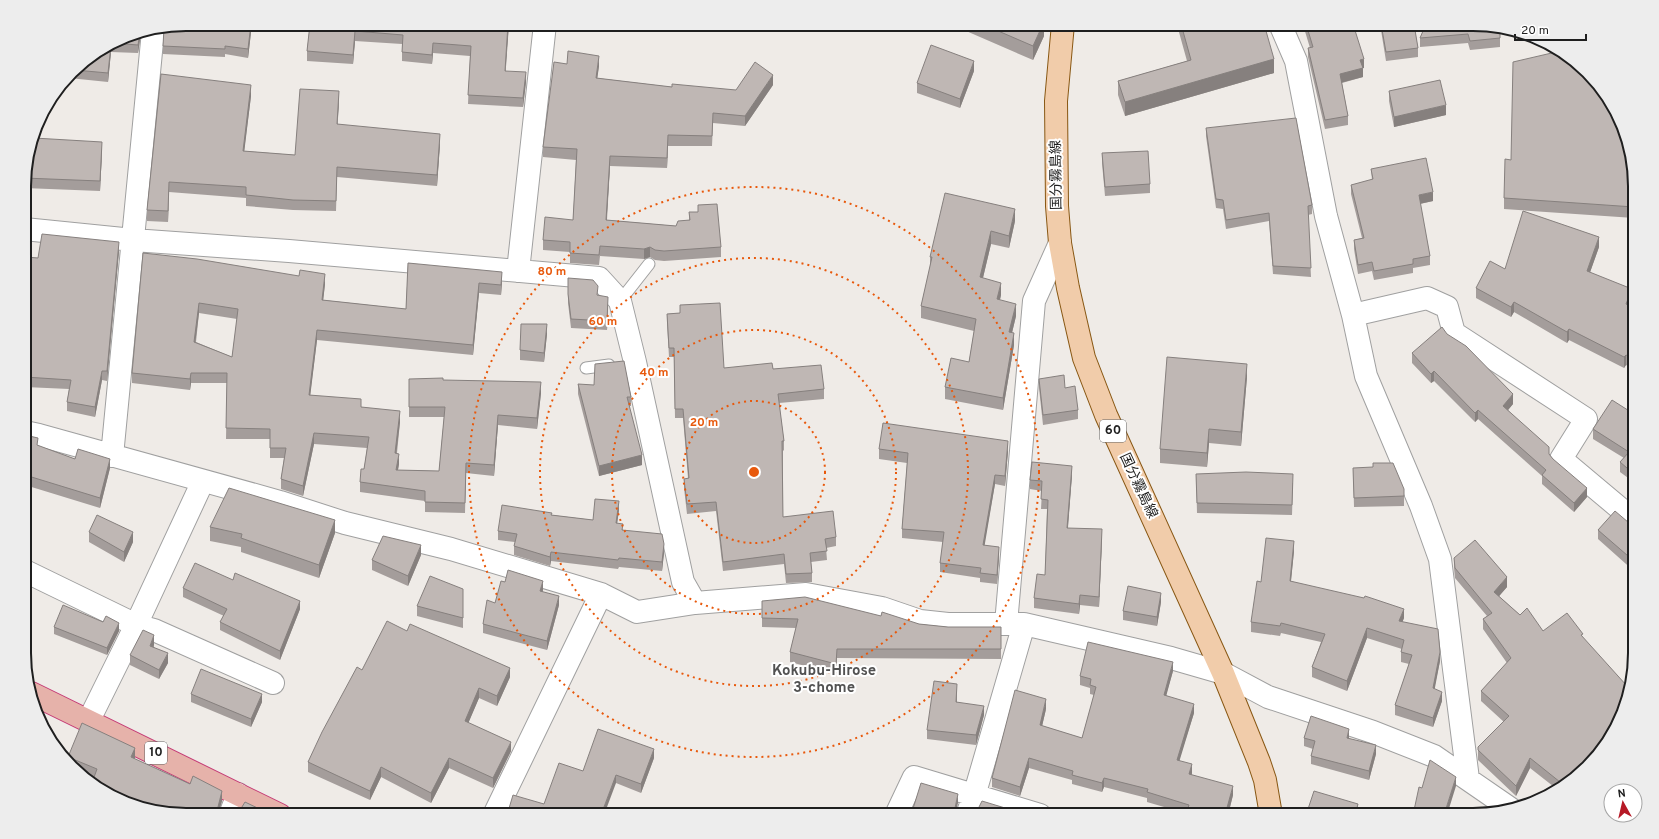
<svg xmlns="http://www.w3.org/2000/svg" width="1659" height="839" viewBox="0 0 1659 839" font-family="Overpass,'Noto Sans JP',sans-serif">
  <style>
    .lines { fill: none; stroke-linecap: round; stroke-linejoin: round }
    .service-casing { stroke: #a0a0a0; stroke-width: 13 }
    .minor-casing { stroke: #a0a0a0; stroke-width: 24 }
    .primary-casing { stroke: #885713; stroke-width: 24 }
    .trunk-casing { stroke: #c53b76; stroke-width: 24 }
    .service { stroke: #fff; stroke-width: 11 }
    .minor { stroke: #fff; stroke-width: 22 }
    .primary { stroke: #f1ccaa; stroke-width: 22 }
    .trunk { stroke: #e6b2aa; stroke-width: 22 }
    .wall { fill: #a49d9b; fill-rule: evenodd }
    .shaded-wall { fill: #86807e }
    .building { fill: #bfb7b4; stroke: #86807e; fill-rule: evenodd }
    .ring { fill: none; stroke: #e8590c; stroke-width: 2; stroke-dasharray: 2 4 }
    .labels { text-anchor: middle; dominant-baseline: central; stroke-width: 4; stroke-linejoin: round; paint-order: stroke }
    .shield { fill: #fff; stroke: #626262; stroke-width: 1 }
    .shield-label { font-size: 13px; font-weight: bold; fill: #1f1f1f }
    .street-label { font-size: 14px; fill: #1f1f1f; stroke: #fff }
    .neighbourhood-label { font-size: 15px; font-weight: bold; fill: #525252; stroke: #fff }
    .rim { fill: none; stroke: #1f1f1f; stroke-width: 2 }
    .centre { fill: #e8590c; stroke: #fff; stroke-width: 2 }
    .ring-label { font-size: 12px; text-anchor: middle; font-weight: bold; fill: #e8590c; stroke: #fff; stroke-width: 4; stroke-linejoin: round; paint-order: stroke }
  </style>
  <rect width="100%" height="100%" fill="#efebe7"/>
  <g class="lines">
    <defs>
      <path id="service" d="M620,301L649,264
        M586,368L609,365"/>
      <path id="minor" d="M1280,24L1296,61L1326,216L1353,315L1366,376L1421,506L1440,559L1468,779
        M24,229L133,240L289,251L599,278L620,301L635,362L683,582L695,603
        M518,271L545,24
        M1353,315L1427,298L1447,307L1454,333L1586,419L1561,459L1635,521
        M25,432L39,435L280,502L345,523L451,549L601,594L637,612L695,603L806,594L882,608L920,621L948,624H1024L1171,658L1223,673L1268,697L1373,732L1434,756L1511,809
        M112,456L153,31
        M25,571L136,625L154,630L273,683
        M1006,624L1034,301L1060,243
        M89,720L136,625L203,481
        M230,815L238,794
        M494,815L601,594
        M896,815L914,777L1040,815
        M967,815L974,796L1024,624"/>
      <path id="primary" d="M1063,24L1056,101L1057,206L1060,243L1068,288L1084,358L1106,415L1223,673L1259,762L1265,780L1271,815"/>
      <path id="trunk" d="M31,693L280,815"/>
    </defs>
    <use href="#service" class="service-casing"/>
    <use href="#minor" class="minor-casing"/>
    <use href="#primary" class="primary-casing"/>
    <use href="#trunk" class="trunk-casing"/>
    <use href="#service" class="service"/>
    <use href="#minor" class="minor"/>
    <use href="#primary" class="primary"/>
    <use href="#trunk" class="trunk"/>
  </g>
  <path class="wall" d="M252,24L248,58L225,54V57L163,54V46Z
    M310,24H509L505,71L526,82L523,107L468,104L470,56L433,53L432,64L402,61V44L355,41L353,64L307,61V51Z
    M950,24H1044V36L1033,60Z
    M1130,24H1264L1274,73L1125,116L1118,95V81L1187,61L1177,25L1131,29Z
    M1304,24H1353L1364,68H1362L1363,77L1342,83L1348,116V125L1325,129L1308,57V48H1310L1304,28Z
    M1380,24H1414L1418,48V57L1386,61Z
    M1426,24L1500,38V47L1470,50L1468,43L1420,47V38Z
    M141,33L138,53L111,52L108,82L69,78L79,64L124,36Z
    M1553,48L1602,88L1634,165V218L1504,209V198L1511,160L1554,53Z
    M567,64L599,66L597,78L672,87L736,90L773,85L745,126L713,123L712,146H668L667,168L610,166L607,220L676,226L689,220V212H698V205L721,247V257L664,261L655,260L650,257L644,259L600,256L599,265L570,263V252L543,250V240L573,220L576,160L543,157V147Z
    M974,71L960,108L917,93V83Z
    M161,74L251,96L244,151L295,155L339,102L337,124L440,144L437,186L337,177L336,211L293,210L246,206V198L169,192L168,222L147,221V210Z
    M1389,91L1446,115L1394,127L1389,101Z
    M1206,128L1312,205V214L1308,215L1311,277L1273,274L1269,221L1226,229L1223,209L1216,208L1206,136Z
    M102,152L100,191L24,188V176Z
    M1102,153L1150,184V193L1105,196L1102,163Z
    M1371,169L1433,201L1420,204L1430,256V265L1413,268V273L1374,280L1372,271L1358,274L1354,249V240L1362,238L1351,194V185L1372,180Z
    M1015,221L1009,248L991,244L983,278L1001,295L1000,300L1016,316L1012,333L1014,345L1003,410L945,399V387L969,362L974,331L921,318V306L930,268V257Z
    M1599,247L1590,272L1632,300L1630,306L1634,308V369L1626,365L1624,368L1569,340L1567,343L1514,312L1511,317L1476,298V288L1505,269Z
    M119,251L107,381L102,380L95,417L67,411V402L69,389L25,387V257L38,258Z
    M143,253L325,284L323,300L406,309L408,263L502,282L501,295L479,293L473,355L317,340L310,395L361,407L400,422L397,453L399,464L398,470L439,471L444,417H409V379L443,380L541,393L537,429L498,425L494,476L466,473L465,513L425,512V501L360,492V482L364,469L367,448L314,444L303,496L281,489V479L284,458H270V439H226L227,383H191L190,390L132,383V373ZM199,313L237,319L232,357L196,342Z
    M568,294L598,295L608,306L607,330L571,328L568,303Z
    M680,305L724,368L773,369L824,389V399L779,403L784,441V450L783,451V517L836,537V546L826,548L827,560L811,562L812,573V582L786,583L784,564L723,571L716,511L687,514L684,488V479L688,478L683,418H675L674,357H669L667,323V314L680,313Z
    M547,334L544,362L520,360V350Z
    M1447,334L1513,404L1508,410L1549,454L1553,459L1587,497L1574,512L1542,484V476L1478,419L1475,422L1434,381L1431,383L1412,363V353Z
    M1247,377L1241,446L1209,443L1207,467L1160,463V449Z
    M1039,379L1065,388L1078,410V419L1043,425L1039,388Z
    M578,384L631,397V406H629L642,465L599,476L578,394Z
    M1634,414L1635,483L1620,472V462L1624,458L1593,439V429Z
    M25,435L38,446L75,459L110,468L100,508L25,485Z
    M879,449L1008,451L1005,486L995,484L984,545L999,556L997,584L980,582V578L940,572V563L943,542L902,538V529L907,463L879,459Z
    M1353,468L1404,489V506L1354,507Z
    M1196,474L1293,483L1292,515L1197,513Z
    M1072,475L1068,528L1102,539L1099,607L1080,605L1079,614L1034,608V598L1045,575L1047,509H1041L1042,491L1030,489V480Z
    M619,510L617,523L623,530L664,553L662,571L619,567L618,569L551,561L550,566L514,555V546L515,542L498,540V531L552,515L593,520Z
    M210,527L335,533L319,578L241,552V547L210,541Z
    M1635,528V572L1598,539V530Z
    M89,532L133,542L124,562L89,542Z
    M1294,551L1291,581L1404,618L1402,622L1440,661L1434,689L1442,701L1433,727L1395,715V705L1409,664L1401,662V652L1402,649L1367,638L1347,691L1312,677V667L1321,642L1281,633L1280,636L1251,632V622L1261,582Z
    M421,555L408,586L372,570V560Z
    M1454,558L1507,587L1499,596L1520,615L1543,631L1583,637L1595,760L1563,788L1558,790L1530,768L1516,796L1478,760V747L1504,722L1481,701V691L1507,663L1483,629V619L1487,616L1455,578L1454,568Z
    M183,588L300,609L280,660L220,630V622L224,616L183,597Z
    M463,589V628L417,616V606Z
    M543,590V592L559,605L547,650L483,633V624L495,603Z
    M1161,602L1157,626L1123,620V611Z
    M881,616L919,624L948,627H1001V659L837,658L836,674L790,662V652L796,628L762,627V618Z
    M54,627L119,631L107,655L54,634Z
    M407,631L510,677L497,706L479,698L468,723L511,751L493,788L449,768L431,803L381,777L370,800L308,772V762L362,670Z
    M154,645V647L168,663L159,679L130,665V655Z
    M1173,671L1166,695L1194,713L1179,760L1192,773V775L1233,795L1228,815H1188V814L1147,802V798L1104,787L1102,792L1072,784V780L1029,768L1020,796L992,787V778L1046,709L1042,726L1082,738L1094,695L1090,694V688L1080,685V676Z
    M191,694L262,702L251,727L191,702Z
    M957,694V702L984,715L976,745L927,739V730Z
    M1349,737V738L1376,754L1369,780L1311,764V756L1313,749L1304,746V738Z
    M68,757L135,758L134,759L222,801L219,811L94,777L85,774L68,760Z
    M654,758L641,793L616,783L544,804L583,771Z"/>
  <path class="shaded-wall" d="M251,24H252L248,58V49Z
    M508,24H509L505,81V71Z
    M1043,24H1044V36L1033,60V46Z
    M355,31V41L353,64V55Z
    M140,33H141L138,53V45Z
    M433,43V53L432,64V55Z
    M111,45V52L108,82V73Z
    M599,56V66L596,88V78Z
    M1274,59V73L1125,116V102Z
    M1364,59V68L1360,69V60Z
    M974,61V71L960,108V99Z
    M1363,68V77L1340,83V74Z
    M526,72V82L523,107V98Z
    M773,75V85L745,126V116Z
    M251,85V96L243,162V151Z
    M339,91V102L337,134V124Z
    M1446,105V115L1394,127V117Z
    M440,134V144L437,186V175Z
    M668,135V146L667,168V158Z
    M102,142V152L100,191V181Z
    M610,156V166L606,230V220Z
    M169,182V192L168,222V211Z
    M1433,192V201L1419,204V195Z
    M1015,209V221L1009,248V236Z
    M991,231V244L980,290V277Z
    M1599,237V247L1587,281V271Z
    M119,242V251L107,381V371Z
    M650,247V257L644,259V249Z
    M502,272V282L501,295V285Z
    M325,274V284L322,311V300Z
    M479,283V293L473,355V345Z
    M1001,283V295L997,311V299Z
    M1632,289V300L1626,314V304Z
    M608,297V306L607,330V321Z
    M1514,302V312L1511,317V307Z
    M199,303V313L194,352V342Z
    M1016,304V316L1009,345V332Z
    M547,324V334L544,362V353Z
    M1569,329V340L1567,343V332Z
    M317,330V340L309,406V395Z
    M1014,333V345L1003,410V398Z
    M1626,355V365L1624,368V357Z
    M1247,364V377L1241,446V432Z
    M102,371V380L95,417V407Z
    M1434,371V381L1431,383V374Z
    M191,373V383L190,390V379Z
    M541,382V393L537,429V418Z
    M1513,394V404L1503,416V406Z
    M1478,410V419L1475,422V413Z
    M400,411V422L395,463V453Z
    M498,415V425L494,476V465Z
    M1209,429V443L1207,467V453Z
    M314,433V444L303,496V486Z
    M1008,441V451L1005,486V476Z
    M399,454V464L396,480V470Z
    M642,455V465L599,476V466Z
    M110,459V468L100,508V498Z
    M1072,466V475L1067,538V528Z
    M995,475V484L983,555V545Z
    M1587,488V497L1574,512V503Z
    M619,501V510L616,532V523Z
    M335,520V533L319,578V565Z
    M1102,529V539L1099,607V597Z
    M133,532V542L124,562V552Z
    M1294,541V551L1290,590V581Z
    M664,544V553L662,571V562Z
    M421,545V555L408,586V576Z
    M999,547V556L997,584V575Z
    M551,552V561L550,566V557Z
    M1507,577V587L1494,602V592Z
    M543,581V590L540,600V591Z
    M1161,593V602L1157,626V617Z
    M1080,595V605L1079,614V604Z
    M559,596V605L547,650V641Z
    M300,601V609L280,660V651Z
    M1404,609V618L1399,631V621Z
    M119,623V631L107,655V648Z
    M1367,628V638L1347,691V681Z
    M154,635V645L150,655V646Z
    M837,649V658L836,674V664Z
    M1440,652V661L1433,698V688Z
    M168,653V663L159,679V670Z
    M1173,662V671L1164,704V695Z
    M510,668V677L497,706V696Z
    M957,684V694L956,711V702Z
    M479,688V698L465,731V721Z
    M1442,692V701L1433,727V718Z
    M262,694V702L251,727V719Z
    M1046,699V709L1040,735V725Z
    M1194,704V713L1177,769V760Z
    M984,706V715L976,745V735Z
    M1349,729V737L1347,746V738Z
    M511,742V751L493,788V778Z
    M1376,745V754L1369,780V771Z
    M135,748V758L131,767V757Z
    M654,749V758L641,793V784Z
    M449,758V768L431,803V793Z
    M1029,758V768L1020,796V787Z
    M1530,758V768L1516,796V786Z
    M1192,764V773L1189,783V774Z
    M381,767V777L370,800V791Z
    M616,775V783L604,815H601Z
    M1456,777V786L1447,815H1444Z
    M1104,778V787L1102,792V783Z
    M1233,786V795L1228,815H1225Z
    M222,791V801L218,815V807Z
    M958,794V803L955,815V808Z
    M1358,804V815H1355Z"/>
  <path class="building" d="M186,24H251L248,49L225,46V49L163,46L164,28Z
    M310,24H508L505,71L526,72L523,98L468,95L471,46L433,43L432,55L402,52L403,35L355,31L353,55L307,51Z
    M982,24H1043L1033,46Z
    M1181,24H1264L1274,59L1125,102L1118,81L1191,60Z
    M1306,24H1353L1364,59L1360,60L1363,68L1340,74L1348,116L1325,120L1308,48L1313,47Z
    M1381,24H1414L1418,48L1386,52Z
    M1426,24H1473L1500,30V38L1470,41L1468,34L1420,38Z
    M140,33L138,45L113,43L124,36Z
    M111,45L108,73L75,70L79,64Z
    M931,45L974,61L960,99L917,83Z
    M1555,50L1602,88L1623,124L1634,165V207L1504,198L1505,159L1511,160L1513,62L1556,52Z
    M568,51L599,56L596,78L672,87V84L736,90L755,62L773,75L745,116L713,113L712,136L668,135L667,158L610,156L606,220L676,226L678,221L690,220L689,212H698V205L717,204L721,247L664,251L655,250L650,247L644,249L600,246L599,255L570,253V242L543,240L545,217L573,220L577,149L543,147L554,62L567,64Z
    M161,74L251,85L243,151L295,155L300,89L339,91L337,124L440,134L437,175L337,167L336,201L293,200L246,195V187L169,182L168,211L147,210Z
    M1440,80L1446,105L1394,117L1389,91Z
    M1296,118L1312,205L1308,206L1311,268L1273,266L1269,213L1226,220L1223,200L1216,199L1206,128Z
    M34,138L102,142L100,181L24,178V176Z
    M1148,151L1150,184L1105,187L1102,153Z
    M1426,158L1433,192L1419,195L1430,256L1413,259V264L1374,271L1372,262L1358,265L1354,240L1364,238L1351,185L1373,179L1371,169Z
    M945,193L1015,209L1009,236L991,231L980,277L1001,283L997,299L1016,304L1009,332L1014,333L1003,398L945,387L951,358L969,362L976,319L921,306L932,257H930Z
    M1523,211L1599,237L1587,271L1632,289L1626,304L1634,308V359L1626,355L1624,357L1569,329L1567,332L1514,302L1511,307L1476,288L1490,261L1505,269Z
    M42,234L119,242L107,371H102L95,407L67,402L71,380L25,377V257L38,258Z
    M143,253L197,259L299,276L300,270L325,274L322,300L406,309L408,263L502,272L501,285L479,283L473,345L317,330L309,395L361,399V407L400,411L395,453L399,454L396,470L439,471L445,407H409V379L443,378V380L541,382L537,418L498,415L494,465L466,463L465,503L425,502V491L360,482L361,469H364L369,437L314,433L303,486L281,479L286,448H270V429L226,428L227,373H191L190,379L132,373ZM199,303L238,309L232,357L194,342Z
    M568,278L593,280L598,286L597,295L608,297L607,321L571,319L568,294Z
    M720,303L724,368L772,363L773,369L821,365L824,389L778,394L784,441H782L783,517L833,511L836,537L825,539L827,551L810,553L812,573L786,574L784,554L723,562L716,502L687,504L684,479L689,478L683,409H675L674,348H669L667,314L680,313V305Z
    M521,324H547L544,353L520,350Z
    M1442,327L1447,334L1466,346L1513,394L1503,406L1549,447V454L1553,459L1587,488L1574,503L1542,475L1546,470L1478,410L1475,413L1434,371L1431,374L1412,353Z
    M1167,357L1247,364L1241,432L1209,429L1207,453L1160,449Z
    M624,361L631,397H627L642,455L599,466L578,384L594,385L595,364Z
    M1064,375L1065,388L1075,386L1078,410L1043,415L1039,379Z
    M1612,400L1634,414V474L1620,462L1629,452L1593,429Z
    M883,423L1008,441L1005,476L995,475L983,545L999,547L997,575L980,573L981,568L940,563L944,532L902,529L908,453L879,449Z
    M25,435L38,438L37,445L75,459L78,449L110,459L100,498L25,475Z
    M1032,462L1072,466L1067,528L1102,529L1099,597L1080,595L1079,604L1034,598L1037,574L1045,575L1048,500L1041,499L1042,481L1030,480Z
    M1373,463H1393L1404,489V496L1354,498L1353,468L1373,467Z
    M1246,472L1293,474L1292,505L1197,503L1196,474Z
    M229,488L335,520L319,565L241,538L242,534L210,527Z
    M595,499L619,501L616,523L623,524L622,530L662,534L664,544L662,562L619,558L618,560L551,552L550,557L514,546L517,534L498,531L502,505L552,513L551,515L593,520Z
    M1615,511L1635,528V562L1598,530Z
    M97,515L133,532L124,552L89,532Z
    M383,536L421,545L408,576L372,560Z
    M1266,538L1294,541L1290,581L1364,598L1365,596L1404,609L1399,621L1438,629L1440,652L1433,688L1442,692L1433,718L1395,705L1412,655L1401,652L1404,640L1367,628L1347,681L1312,667L1325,634L1281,623L1280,626L1251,622L1257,581L1261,582Z
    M1475,540L1507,577L1494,592L1520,615L1527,608L1543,631L1567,613L1583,634L1581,635L1627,686L1618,724L1595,760L1565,786L1530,758L1516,786L1478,750V747L1509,716L1481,691L1511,658L1483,619L1492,613L1455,568L1454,558Z
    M195,563L233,580L235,573L300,601L280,651L220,622L227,609L183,588Z
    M508,570L543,581L540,591L559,596L547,641L483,624L487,600L495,603L501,581L505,582Z
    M430,576L463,589V618L417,606Z
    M1128,586L1161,593L1157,617L1123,611Z
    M805,597L881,616L882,612L919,624L948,627H1001V649H837L836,664L790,652L798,619L762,618V601Z
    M63,605L103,622L106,616L119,623L107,648L54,627Z
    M387,621L407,631L410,624L510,668L497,696L479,688L465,721L511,742L493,778L449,758L431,793L381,767L370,791L308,762L322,732L357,667L362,670Z
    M143,630L154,635L150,646L168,653L159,670L130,655Z
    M1088,642L1173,662L1164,695L1194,704L1177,760L1192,764L1189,774L1233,786L1225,815H1214L1188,808L1189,805L1147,792L1148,789L1104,778L1102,783L1072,775L1073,771L1029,758L1020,787L992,778L1015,690L1046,699L1040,725L1082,738L1096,687L1090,685L1091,679L1080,676Z
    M201,669L262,694L251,719L191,694Z
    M934,681L957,684L956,702L984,706L976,735L927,730Z
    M1311,716L1349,729L1347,738L1376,745L1369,771L1311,756L1315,741L1304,738Z
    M82,723L135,748L131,757L190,784L193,776L222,791L218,807L220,813L223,815H186L115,798L93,780L97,769L68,757Z
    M598,729L654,749L641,784L616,775L601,815H507L513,795L544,804L559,763L583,771Z
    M1430,760L1456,777L1444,815H1413L1419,787L1422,788Z
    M921,783L958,794L955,808L958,814L959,815H911Z
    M1314,791L1358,804L1355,815H1306Z
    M982,801L1028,815H975Z
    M245,802L272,815H237Z"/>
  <g class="ring">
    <circle cx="754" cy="472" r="71"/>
    <circle cx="754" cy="472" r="142"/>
    <circle cx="754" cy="472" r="214"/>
    <circle cx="754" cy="472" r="285"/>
  </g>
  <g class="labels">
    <g class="shield">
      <rect x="1100" y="420" width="26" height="22" rx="3"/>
      <rect x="145" y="742" width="22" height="22" rx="3"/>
    </g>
    <g class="shield-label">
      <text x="1113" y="431">60</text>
      <text x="156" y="753">10</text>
    </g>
    <g class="street-label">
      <text transform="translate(1057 175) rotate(-91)">国分霧島線</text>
      <text transform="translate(1138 486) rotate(65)">国分霧島線</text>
    </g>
    <g class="neighbourhood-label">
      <text x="824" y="671">Kokubu-Hirose<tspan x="824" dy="17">3-chome</tspan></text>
    </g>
  </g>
  <path d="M0 0H1659V839H0ZM186 31H1473A155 155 0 0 1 1628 186V653A155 155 0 0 1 1473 808H186A155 155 0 0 1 31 653V186A155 155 0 0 1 186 31Z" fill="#ededed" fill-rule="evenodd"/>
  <path class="rim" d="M186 31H1473A155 155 0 0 1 1628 186V653A155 155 0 0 1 1473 808H186A155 155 0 0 1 31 653V186A155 155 0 0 1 186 31Z"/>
  <circle cx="754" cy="472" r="6" class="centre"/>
  <g class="ring-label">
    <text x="552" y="275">80 m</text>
    <text x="603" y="325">60 m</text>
    <text x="654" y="376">40 m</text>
    <text x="704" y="426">20 m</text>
  </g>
  <g transform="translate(1623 803) rotate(352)"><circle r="19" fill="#ffffff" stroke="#a5a5a5"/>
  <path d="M0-3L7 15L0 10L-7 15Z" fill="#b61926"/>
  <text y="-6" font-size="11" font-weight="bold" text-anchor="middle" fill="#1f1f1f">N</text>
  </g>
  <path d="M1515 34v6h71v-6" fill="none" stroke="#1f1f1f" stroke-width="2"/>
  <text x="1521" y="34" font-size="12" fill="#1f1f1f" stroke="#ffffff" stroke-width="3" paint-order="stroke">20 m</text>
</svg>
